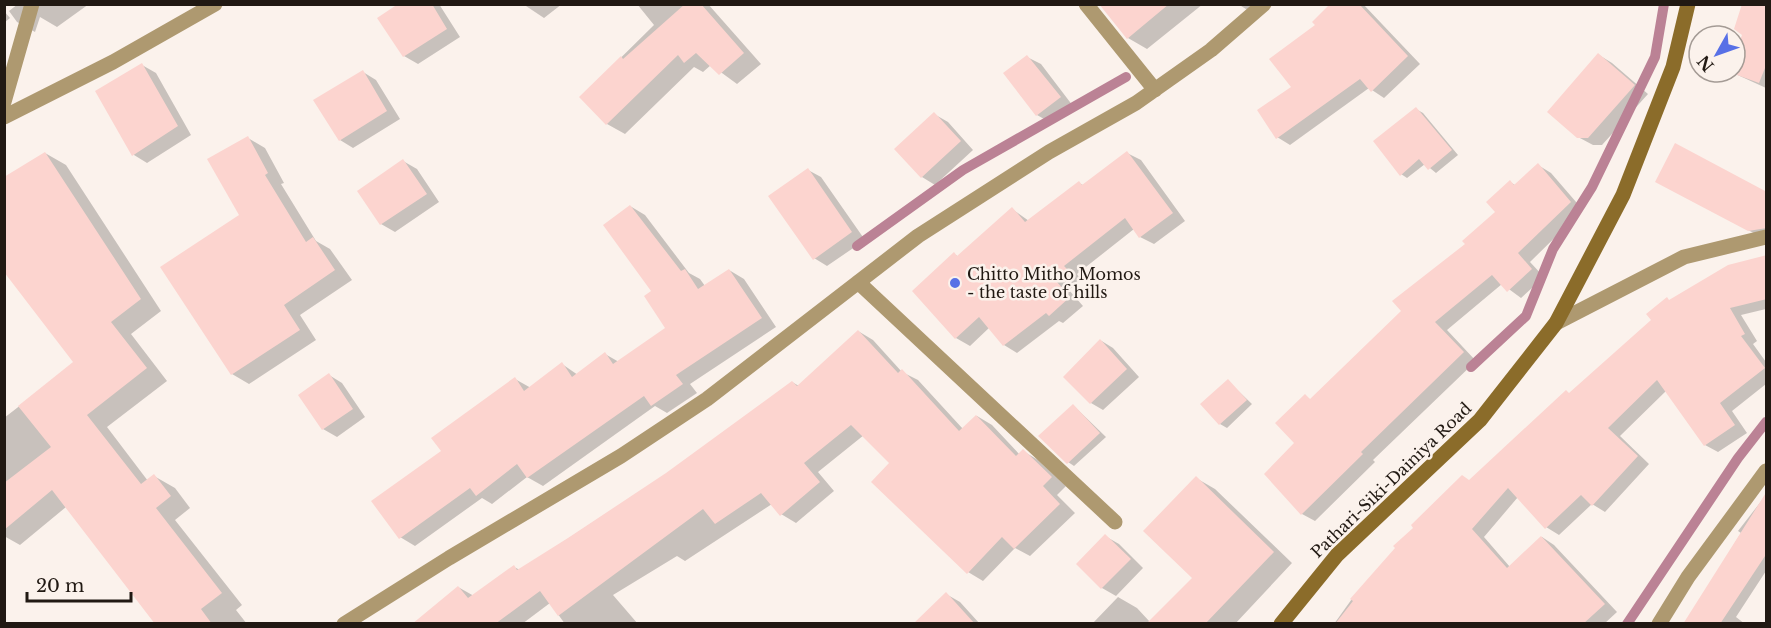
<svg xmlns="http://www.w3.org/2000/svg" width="1771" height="628" viewBox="0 0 1771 628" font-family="'Libre Baskerville',serif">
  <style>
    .shadow { fill: #0003 }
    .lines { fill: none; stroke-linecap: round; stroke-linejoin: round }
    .stream { stroke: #bb8295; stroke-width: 10 }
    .building { fill: #fcd4cf }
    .minor { stroke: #ae9970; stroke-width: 15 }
    .secondary { stroke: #8b6c2a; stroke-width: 15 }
    .poi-dot { fill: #5870e6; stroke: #fbf2ec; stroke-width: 2 }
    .labels { text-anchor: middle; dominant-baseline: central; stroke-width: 5; stroke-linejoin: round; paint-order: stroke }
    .poi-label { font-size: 16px; fill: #211913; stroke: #fbf2ec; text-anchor: start }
    .street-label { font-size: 16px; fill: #211913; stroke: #fbf2ec }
  </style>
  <rect width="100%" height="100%" fill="#fbf2ec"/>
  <path class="shadow" d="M18,4H89L57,27L40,17L35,32L17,22L9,11Z
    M400,4H439L460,37L418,64L404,56L379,18Z
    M523,4H562L544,18Z
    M637,4H708L761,64L737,84L711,65L703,72L694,67L625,134L607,124L581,97L654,25Z
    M1101,4H1203L1147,49L1128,38Z
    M1238,4H1256L1249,11Z
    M1332,4H1363L1420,64L1384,98L1369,88L1290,145L1277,137L1317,25Z
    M1766,4V88L1731,72H1735V59L1744,34Z
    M4,11L10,18L4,23Z
    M1599,55L1612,63L1648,94L1602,145H1593L1578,137Z
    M1027,57L1041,64L1073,106L1051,123L1037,115Z
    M142,65L156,73L191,135L147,163L134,155Z
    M363,72L376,80L400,119L353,148L340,140Z
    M1416,109L1423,113L1458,155L1436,173L1425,164L1407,178L1401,174Z
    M934,114L948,122L973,150L935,185L922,177Z
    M248,138L265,148L284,183L281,184L316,241L330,249L352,280L300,315L316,340L249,384L232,374L162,267L241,216Z
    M45,153L66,165L161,311L131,334L167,381L107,427L148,481L154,476L175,488L190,508L175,520L242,605L236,610L247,624H151L155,621L66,507L20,545L4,536V418L75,363Z
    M1127,153L1141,160L1185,221L1154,244L1140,237L1134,229L1077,274L1081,280L1069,290L1083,306L1063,323L1059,321L1017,353L1004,345L990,327L970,346L956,338L954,254L959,257L1012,209L1029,221L1079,183L1083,185Z
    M403,161L417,169L439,202L395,232L381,224L359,191Z
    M1538,165L1551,173L1583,210L1530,262L1544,277L1521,298L1502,284L1447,330L1476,361L1373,460L1375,462L1315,521L1302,514L1296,443L1305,396L1311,400L1403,311L1497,212L1510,182L1515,185Z
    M808,170L821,177L865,240L827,266L814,258Z
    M1671,189L1766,193V237L1763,238Z
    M630,206L645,215L689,273L700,279L705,286L729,270L744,279L776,327L690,384L697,393L667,413L655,406L543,486L527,477L492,504L482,498L415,546L400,537L443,451L515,379L531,388L562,364L578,375L605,354L619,362L667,329L653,291Z
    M1766,257V309L1741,315L1757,341L1753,344L1766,362V384L1732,411L1747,433L1718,452L1705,445L1666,391L1620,436L1649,464L1605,512L1592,504L1559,535L1546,527L1518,497L1484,537L1510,567L1542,537L1554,545L1617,612L1604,624H1334L1354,596L1470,481L1653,320L1671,301Z
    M858,331L873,340L902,372L918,380L963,429L977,416L992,425L1020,455L1023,451L1038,460L1066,486L1057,495L1075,513L1030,556L1015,548L983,581L968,572L891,463L864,435L818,472L834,491L796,523L781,514L772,504L685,561L677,556L613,595L638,624H565L550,603L522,624H431L458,587L474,596L514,567L520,570L667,474L792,382L799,386Z
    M1100,340L1113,348L1139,377L1103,410L1091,403Z
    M329,375L342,383L365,417L337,437L323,429Z
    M1228,381L1252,404L1227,428L1220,424Z
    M1074,406L1106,437L1074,466L1068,462Z
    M1196,478L1215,489L1292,563L1235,624H1092L1118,597L1137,608L1150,622L1194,578Z
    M1766,495V571L1736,617L1745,624H1685L1741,533L1738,531Z
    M1105,536L1119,544L1143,568L1116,596L1102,588L1078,564Z
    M946,594L960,602L980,624H915Z"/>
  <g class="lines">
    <path class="stream" d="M857,246L963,170L1126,77
      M1471,367L1526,316L1553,249L1592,187L1655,57L1664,4
      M1627,624L1738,458L1766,422"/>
  </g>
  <path class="building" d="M398,4H432L447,29L403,57L377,18Z
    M685,4H701L744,53L719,75L696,53L684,63L678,55L606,125L579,97L621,56L623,59Z
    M1099,4H1169L1127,39Z
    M1330,4H1359L1408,56L1371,92L1360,79L1276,139L1257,110L1291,87L1269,59L1315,25L1312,22Z
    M1742,4H1767V63L1759,83L1729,72H1735V54L1742,35L1734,29Z
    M1598,53L1635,85L1588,138H1577L1547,112Z
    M1027,55L1061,97L1036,116L1003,73Z
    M142,63L178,126L132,156L95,91Z
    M363,70L387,111L339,141L313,100Z
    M1416,107L1452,150L1428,170L1419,159L1400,176L1373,141Z
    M934,112L961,141L921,178L894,149Z
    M248,136L268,173L265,175L306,242L313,237L335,270L284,305L300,330L231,375L160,267L239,215L207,159Z
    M1675,143L1767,192V228L1748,231L1655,182Z
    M1127,151L1173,213L1139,238L1125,218L1064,266L1069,271L1057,282L1070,297L1049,316L1046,313L1003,346L979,317L955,339L912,291L954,252L957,256L1012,207L1025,222L1079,181L1082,185Z
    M45,152L141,299L111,322L147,368L87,415L141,484L154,474L171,496L156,508L222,593L201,609L212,624H155L52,490L4,530V483L51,447L18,406L73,362L4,272V177Z
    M403,159L427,194L380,225L357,191Z
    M1538,163L1571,202L1518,253L1532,269L1507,292L1492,275L1435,322L1464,352L1361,452L1363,454L1301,515L1264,474L1294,443L1275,423L1305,394L1310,399L1401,311L1392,301L1465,244L1462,241L1495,212L1486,202L1510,180L1514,185Z
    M808,168L852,232L813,260L768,196Z
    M630,205L681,271L685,269L698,289L729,269L762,318L676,375L683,384L651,406L644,396L527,478L517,464L476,496L470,488L399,539L371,501L441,451L431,438L515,377L524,391L562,362L572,377L605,352L613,364L665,328L644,296L651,291L603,225Z
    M1767,255V299L1730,308L1745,334L1741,336L1765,368L1720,403L1735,425L1704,446L1657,380L1608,428L1638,456L1592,506L1581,495L1545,529L1508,488L1472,529L1507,568L1541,536L1605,604L1583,624H1335L1353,601L1350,599L1395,548L1393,546L1413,528L1411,525L1462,475L1469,480L1566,390L1569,393L1651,320L1646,314L1667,297L1669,300L1728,265Z
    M858,330L898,373L902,369L959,431L976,415L1016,456L1023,449L1052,477L1043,486L1060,504L1014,549L1002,537L967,574L871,482L889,463L851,425L804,463L820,482L780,516L761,493L715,524L703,509L558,616L540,591L495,624H412L458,586L468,598L514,565L517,570L568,538L666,473L792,381L797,386Z
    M1100,339L1127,369L1090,404L1063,377Z
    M329,373L353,409L322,430L298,395Z
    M1228,379L1247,400L1219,425L1200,404Z
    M1073,404L1100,433L1067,464L1038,436Z
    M1196,476L1274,552L1205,624H1146L1192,578L1143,531Z
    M1767,491V553L1720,624H1683Z
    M1105,534L1131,559L1101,589L1076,564Z
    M946,592L975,624H913Z"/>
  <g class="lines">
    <path class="minor" d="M1086,4L1155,90
      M4,102L32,4
      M4,117L113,62L215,4
      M858,282L1115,522
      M1556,323L1684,257L1766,237
      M344,624L449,558L621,456L707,399L918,236L1049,152L1136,103L1211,50L1264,4
      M1659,624L1688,577L1766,471"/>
    <path class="secondary" d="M1281,624L1337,555L1480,420L1556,323L1623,195L1673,67L1688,4"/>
  </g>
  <circle class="poi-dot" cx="955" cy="283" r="6"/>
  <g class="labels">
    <g class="poi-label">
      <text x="967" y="274">Chitto Mitho Momos<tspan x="967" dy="18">- the taste of hills</tspan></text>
    </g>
    <g class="street-label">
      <text transform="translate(1391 480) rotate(-44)">Pathari-Siki-Dainiya Road</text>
    </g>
  </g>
  <rect width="1771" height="628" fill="none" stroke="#211913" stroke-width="12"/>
  <g transform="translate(1717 54) rotate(230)"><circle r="28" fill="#fbf2ec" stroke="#a49b95" stroke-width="1.5"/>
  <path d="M0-4.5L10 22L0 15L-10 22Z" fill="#5870e6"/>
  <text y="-9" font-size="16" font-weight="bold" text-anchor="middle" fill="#211913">N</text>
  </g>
  <path d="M27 592v9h104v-9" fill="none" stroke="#211913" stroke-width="3"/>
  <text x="36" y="592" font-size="18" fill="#211913" stroke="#fbf2ec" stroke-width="4.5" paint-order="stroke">20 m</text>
</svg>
